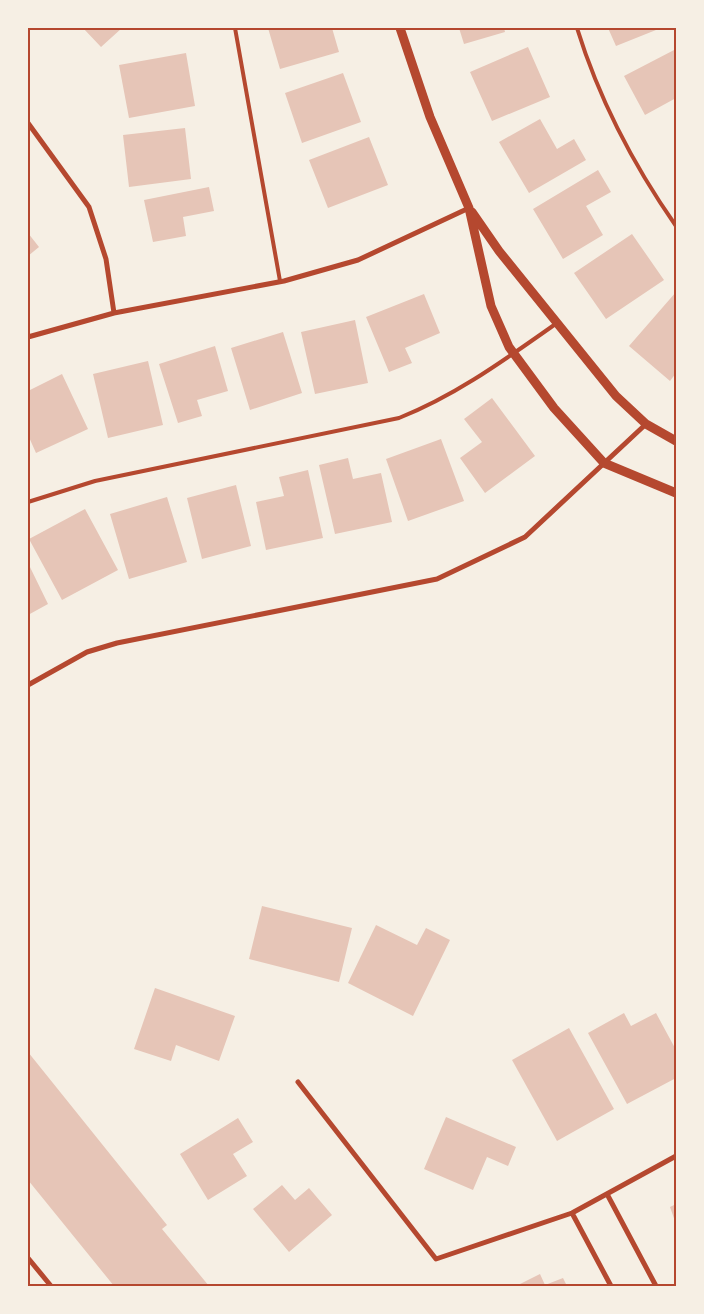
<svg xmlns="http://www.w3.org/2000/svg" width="704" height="1314" viewBox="0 0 704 1314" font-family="Spectral,serif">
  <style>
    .building { fill: #e6c5b7 }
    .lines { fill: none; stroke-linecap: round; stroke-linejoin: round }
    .service { stroke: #b5482f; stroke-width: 4 }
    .minor { stroke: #b5482f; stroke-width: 5 }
    .tertiary { stroke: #b5482f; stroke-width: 9 }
    .neatline { fill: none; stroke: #b5482f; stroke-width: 2 }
  </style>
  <rect width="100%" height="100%" fill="#f6efe4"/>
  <path class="building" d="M83,28H122L101,47Z
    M268,28H332L339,52L280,69Z
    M459,28H504L505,32L464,44Z
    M608,28H661L616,46Z
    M528,47L550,97L492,121L470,72Z
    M676,49V98L645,115L624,76Z
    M186,53L195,106L129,118L119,65Z
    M343,73L361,122L302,143L285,93Z
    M540,119L557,149L574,139L586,160L529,193L499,142Z
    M185,128L191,179L129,187L123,135Z
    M369,137L388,185L328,208L309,160Z
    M598,170L611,192L586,206L603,235L563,259L533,209Z
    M209,187L214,211L183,217L186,236L153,242L144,200Z
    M28,233L39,247L28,256Z
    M632,234L664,280L606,319L574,273Z
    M676,292V373L670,381L629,346Z
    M424,294L440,333L405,348L412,363L389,372L366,317Z
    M355,320L368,383L315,394L301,332Z
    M283,332L302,393L250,410L231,348Z
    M215,346L228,391L197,400L202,416L178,423L159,364Z
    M148,361L163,425L108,438L93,374Z
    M62,374L88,429L36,453L28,435V391Z
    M492,398L535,456L485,493L460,458L482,442L464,419Z
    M441,439L464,501L408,521L386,459Z
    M348,458L353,479L381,473L392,522L335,534L319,465Z
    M308,470L323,538L266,550L256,502L284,496L279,477Z
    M236,485L251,546L202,559L187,498Z
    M167,497L187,562L129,579L110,514Z
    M85,509L118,570L62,600L29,539Z
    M28,563L48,604L28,615Z
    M262,906L352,928L339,982L249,959Z
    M376,925L417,945L426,928L450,940L413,1016L348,983Z
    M155,988L235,1016L219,1061L176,1045L171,1061L134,1049Z
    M624,1013L631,1026L656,1013L676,1050V1078L627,1104L588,1033Z
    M569,1028L614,1109L557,1141L512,1060Z
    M28,1052L167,1225L162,1229L209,1286H114L28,1180Z
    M446,1117L516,1147L508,1166L487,1157L473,1190L424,1169Z
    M238,1118L253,1142L233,1154L247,1176L208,1200L180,1154Z
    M282,1185L295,1200L309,1188L332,1215L289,1252L253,1209Z
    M676,1204V1224L670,1207Z
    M540,1274L545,1285L563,1278L567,1286H516Z"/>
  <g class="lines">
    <path class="service" d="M235,28L280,281
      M577,28C599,99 634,166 676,226
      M28,502L95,481L399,418C457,395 507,358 557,323"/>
    <path class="minor" d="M28,123L89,207L106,259L114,313
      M28,337L114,313L284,281L358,260L469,208
      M28,685L87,652L117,643L437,579L525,537L646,424
      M298,1082L436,1259L572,1213L676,1156
      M607,1194L656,1286
      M572,1213L611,1286
      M28,1258L51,1286"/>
    <path class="tertiary" d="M400,28L430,117L469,208L491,306L509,347L554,408L604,463L676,493
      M472,212L499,251L616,396L646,424L676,441"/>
  </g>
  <rect width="704" height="1314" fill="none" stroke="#f6efe4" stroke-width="58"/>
  <rect x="29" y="29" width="646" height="1256" class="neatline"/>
</svg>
